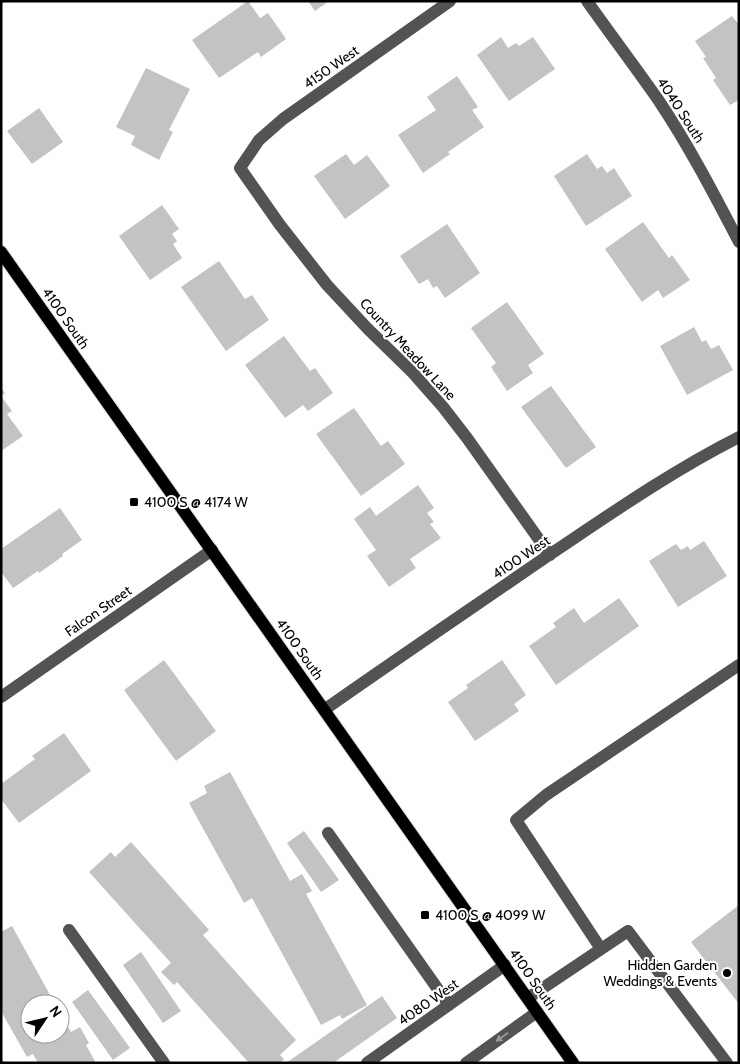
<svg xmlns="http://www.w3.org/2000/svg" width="740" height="1064" viewBox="0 0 740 1064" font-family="Cabin,sans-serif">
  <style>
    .building { fill: #c3c3c3 }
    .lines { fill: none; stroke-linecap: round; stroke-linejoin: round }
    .major-casing { stroke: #dbdbdb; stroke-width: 14 }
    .minor { stroke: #535353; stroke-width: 12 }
    .major { stroke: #000; stroke-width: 12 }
    .oneway { fill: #989898 }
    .poi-dot { fill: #000; stroke: #fff; stroke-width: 2 }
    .labels { text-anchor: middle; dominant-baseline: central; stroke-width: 4; stroke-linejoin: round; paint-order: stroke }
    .street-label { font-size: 14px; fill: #000; stroke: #fff }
    .poi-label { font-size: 14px; fill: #000; stroke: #fff; text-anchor: start }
  </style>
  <rect width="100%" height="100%" fill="#fff"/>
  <path class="building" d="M248,1L260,18L268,13L286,39L261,57L258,52L219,78L192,40Z
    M308,1H329L315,11Z
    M732,16L739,25V100L730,105L713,80L716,78L703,58L706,57L695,41Z
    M501,37L508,48L516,43L519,46L533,37L555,69L509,101L477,55Z
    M146,68L190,89L169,130L173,132L159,160L131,145L135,136L116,127Z
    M457,76L478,107L472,110L484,127L448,152L450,154L423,173L398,135L436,110L427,97Z
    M39,108L63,142L32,164L7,131Z
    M346,154L354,165L367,155L390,186L345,219L314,176Z
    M587,154L597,169L602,166L607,173L614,168L632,196L586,226L554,176Z
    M162,205L179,229L172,234L177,241L173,244L182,258L150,280L119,236Z
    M643,222L669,258L672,255L690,280L663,298L658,290L642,302L605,249Z
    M447,224L480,273L445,298L437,286L433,288L428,279L419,284L400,256Z
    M219,261L245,299L252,295L269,320L226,351L181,287Z
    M507,302L544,354L528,365L533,373L507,391L491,367L496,363L471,328Z
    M694,327L702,342L706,340L711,349L719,345L733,370L687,395L660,346Z
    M284,336L310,371L315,368L333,393L308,411L303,405L285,418L245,365Z
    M551,386L596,447L566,468L521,407Z
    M1,388L5,393L1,396L12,411L7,414L23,436L1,451Z
    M354,408L381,446L388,441L405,464L361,496L316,434Z
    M418,485L434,508L427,513L434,522L430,524L441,538L410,559L416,568L389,587L367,556L376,550L354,519L370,507L376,516Z
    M60,508L82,540L62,554L63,556L39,573L38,571L13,588L1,572V549Z
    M704,541L727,576L678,607L649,561L676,544L681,550L688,546L690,550Z
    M619,598L639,626L556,685L529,646L556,627L553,623L574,608L584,623Z
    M164,660L216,731L176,761L124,690Z
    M502,660L526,695L514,704L519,711L475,741L448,702L468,688L466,685Z
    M64,733L91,771L19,823L1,799V784L35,759L32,756Z
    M230,772L290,881L302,874L312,891L306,894L367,1005L342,1019L340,1015L321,1025L252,898L244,903L189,803L207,793L204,786Z
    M304,831L339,880L321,892L287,843Z
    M131,842L209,930L203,935L296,1040L280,1055L284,1059L280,1063H249L177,982L174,985L161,972L171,963L89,872L111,852L115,857Z
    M739,905V1004L691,942Z
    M12,926L55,1004H30V1034H60V1013L71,1032L80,1027L89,1043L86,1045L96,1063H38L33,1054L27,1057L1,1011V932Z
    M141,952L181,1011L163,1023L123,965Z
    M88,990L130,1048L113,1060L72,1002Z
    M382,996L397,1018L333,1063H286Z"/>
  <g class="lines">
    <defs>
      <path id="major" d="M1,252L573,1063"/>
    </defs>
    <use href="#major" class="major-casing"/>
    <path class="minor" d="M450,1L283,119L259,140L240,168L280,225L327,285L367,328L413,373L443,407L467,438L550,555
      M587,1C611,35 636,68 659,101C689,146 714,194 739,242
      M1,697L212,550
      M324,710C398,658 472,608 546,557C609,515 670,472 739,437
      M328,833L449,1005
      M69,930L164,1063
      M601,949L516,820L546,795L739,665
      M528,998L628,931L727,1063
      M367,1063L505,965
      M466,1063L537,1012"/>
    <use href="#major" class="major"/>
  </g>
  <defs><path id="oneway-solid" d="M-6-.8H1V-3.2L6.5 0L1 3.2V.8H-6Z" transform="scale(1.25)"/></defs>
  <use class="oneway" href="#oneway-solid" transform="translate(502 1037) rotate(145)"/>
  <g class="poi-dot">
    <rect x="129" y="497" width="10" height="10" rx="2.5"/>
    <rect x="420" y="910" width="10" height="10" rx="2.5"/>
    <circle cx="727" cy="973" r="5"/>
  </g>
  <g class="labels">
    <g class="street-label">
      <text transform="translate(331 67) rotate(-35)">4150 West</text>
      <text transform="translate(681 110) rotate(57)">4040 South</text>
      <text transform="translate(66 318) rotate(55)">4100 South</text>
      <text transform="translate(408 349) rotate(47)">Country Meadow Lane</text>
      <text transform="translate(521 557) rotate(-34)">4100 West</text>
      <text transform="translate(98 611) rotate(-35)">Falcon Street</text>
      <text transform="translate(300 649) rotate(55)">4100 South</text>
      <text transform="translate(533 979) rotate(55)">4100 South</text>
      <text transform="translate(428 1002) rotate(-35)">4080 West</text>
    </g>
    <g class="poi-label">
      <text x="144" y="502">4100 S @ 4174 W</text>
      <text x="435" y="915">4100 S @ 4099 W</text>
      <text x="717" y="965" text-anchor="end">Hidden Garden<tspan x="717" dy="16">Weddings &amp; Events</tspan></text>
    </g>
  </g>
  <rect width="740" height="1064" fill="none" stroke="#000000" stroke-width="5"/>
  <g transform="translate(45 1019) rotate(55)"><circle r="24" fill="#ffffff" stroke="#999999"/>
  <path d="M0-4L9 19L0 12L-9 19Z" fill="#000000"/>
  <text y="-8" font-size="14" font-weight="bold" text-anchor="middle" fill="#000000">N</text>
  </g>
</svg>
